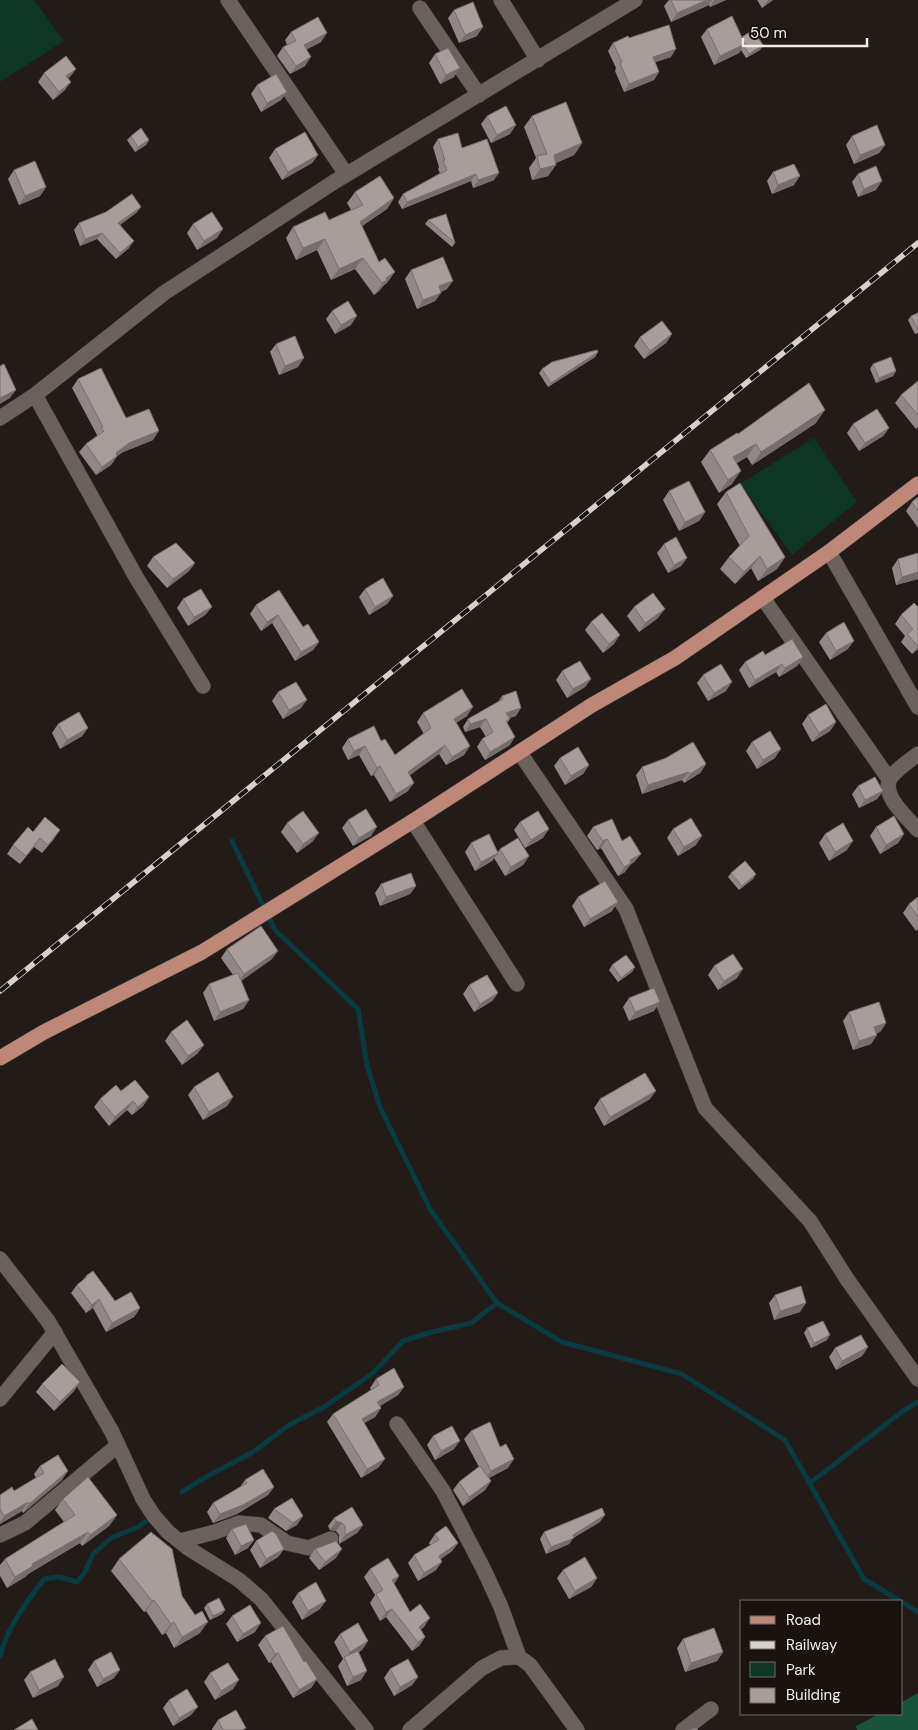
<svg xmlns="http://www.w3.org/2000/svg" width="918" height="1730" viewBox="0 0 918 1730" font-family="'DM Sans',sans-serif">
  <style>
    .green { fill: #0d3625 }
    .forest { fill: #17543b }
    .lines { fill: none; stroke-linecap: round; stroke-linejoin: round }
    .stream { stroke: #093b41; stroke-width: 5 }
    .minor-casing { stroke: #3f3937; stroke-width: 16 }
    .major-casing { stroke: #3f3937; stroke-width: 16 }
    .minor { stroke: #6c625d; stroke-width: 15 }
    .major { stroke: #bd8878; stroke-width: 15 }
    .rail-casing { stroke: #d7d0cd; stroke-width: 5.5 }
    .rail { stroke: #1a120f; stroke-width: 4; stroke-dasharray: 11; stroke-linecap: butt }
    .wall { fill: #918786 }
    .shaded-wall { fill: #766e6d }
    .building { fill: #a99d9c; stroke: #766e6d }
  </style>
  <rect width="100%" height="100%" fill="#231b18"/>
  <path class="green" d="M0,0H34L64,41L0,82Z
    M814,438L857,502L792,555L740,484Z"/>
  <path class="forest" d="M918,1693V1730H857L856,1726L879,1714H902V1702Z"/>
  <g class="lines">
    <path class="stream" d="M232,841L275,930L358,1009L367,1065L380,1107L430,1209L497,1303L562,1342L682,1374L785,1440L864,1579L900,1601
      M810,1483L903,1411L918,1402
      M182,1492L206,1477L253,1452L289,1425L324,1407L373,1373L403,1341L432,1332L471,1323L497,1303
      M902,1602L918,1612
      M0,1656C8,1626 26,1603 44,1579L59,1577L77,1582L85,1572L93,1554L111,1538L138,1527L145,1522"/>
    <defs>
      <path id="minor" d="M228,0L346,174
        M501,0L538,60
        M420,8L479,95
        M35,395L136,577L203,686
        M0,418L35,395L164,293L334,182L635,0
        M829,552L918,707
        M763,598L889,779
        M520,753L626,909L705,1108L810,1221L847,1279L918,1379
        M918,754C909,761 898,768 891,777C879,794 908,818 918,830
        M413,821L517,984
        M0,1259L48,1321L112,1432L143,1499L154,1516L168,1532L188,1548L239,1580L261,1599L366,1730
        M0,1399L55,1332
        M397,1424L443,1491L484,1570L501,1607L519,1657
        M0,1535L25,1523L118,1445
        M180,1541L215,1532L239,1523L261,1525L287,1543L309,1548L331,1539
        M410,1730L482,1668L501,1658L519,1657L530,1665L577,1730
        M683,1730L711,1709"/>
      <path id="major" d="M0,1058L44,1032L202,952L413,821L592,705L675,658L829,552L918,484"/>
    </defs>
    <use href="#minor" class="minor-casing"/>
    <use href="#major" class="major-casing"/>
    <use href="#minor" class="minor"/>
    <use href="#major" class="major"/>
    <defs>
      <path id="rail" d="M0,991L918,243"/>
    </defs>
    <use href="#rail" class="rail-casing"/>
    <use href="#rail" class="rail"/>
  </g>
  <path class="wall" d="M669,0H726L710,7L709,5L671,22L664,6Z
    M757,0H773L762,8Z
    M454,10L477,36L459,43L448,18Z
    M707,29L742,37L763,45L760,50L746,58L741,50L739,53L714,65L701,37Z
    M291,32L321,42L307,49L305,66L290,74L277,56L283,47L287,45L285,40Z
    M629,38L671,57L655,62L659,72L654,80L624,92L615,71L616,68L608,51L613,43Z
    M435,54L454,77L440,84L429,63Z
    M76,69L68,78L65,90L53,100L38,82L44,73Z
    M257,85L287,92L281,100L261,112L251,94Z
    M487,116L510,134L491,143L481,124Z
    M532,116L582,143L574,155L556,163L548,176L532,180L529,168L536,158L524,127Z
    M131,136L149,140L146,145L135,152L127,140Z
    M852,136L885,145L879,153L854,164L846,145Z
    M438,139L462,148L494,180L473,188L471,181L402,209L398,202L403,194L440,173L438,169L439,167L433,147Z
    M275,149L318,155L312,163L282,180L269,158Z
    M14,170L46,187L40,196L19,205L8,179Z
    M773,172L794,185L772,194L767,181Z
    M858,174L876,190L858,197L852,182Z
    M355,192L394,198L387,209L362,226L387,283L384,285L379,291L374,295L355,269L331,280L317,250L296,260L286,238L293,227L329,220L351,210L347,203Z
    M141,207L136,213L120,225L129,248L116,259L97,239L80,246L74,230L79,223Z
    M428,220L455,243L452,247L425,224Z
    M193,224L217,238L197,250L187,233Z
    M411,270L447,289L441,292L435,301L417,309L405,279Z
    M332,311L351,325L335,334L326,319Z
    M918,313V333L915,334L908,320L911,316Z
    M672,334L666,343L644,359L634,346L640,337Z
    M276,344L298,367L279,375L270,352Z
    M598,352L595,357L548,387L539,373L542,369Z
    M873,364L896,371L893,376L876,383L870,369Z
    M78,379L153,440L123,452L117,456L111,465L96,475L79,452L86,444L96,437L97,435L72,388Z
    M918,381V427L916,429L895,403L901,395Z
    M816,423L752,465L747,457L737,463L732,484L719,493L701,462L710,450L738,434Z
    M853,424L889,428L883,436L859,451L847,433Z
    M669,491L705,512L699,521L679,531L663,500Z
    M726,492L785,557L777,569L758,581L751,568L735,584L720,569L729,557L740,546L717,504Z
    M918,497V528L906,511L912,502Z
    M664,544L687,558L681,566L668,573L657,553Z
    M153,557L195,563L189,571L167,588L147,566Z
    M898,559L918,579L896,585L892,568Z
    M365,589L393,596L387,604L369,615L359,597Z
    M279,590L303,627L319,642L313,650L295,661L272,623L261,631L250,614L256,605Z
    M183,599L212,607L205,615L188,626L177,608Z
    M634,607L658,618L639,632L627,616Z
    M918,607V649L912,654L901,642L905,636L895,624L901,615Z
    M591,622L614,644L603,653L585,630Z
    M826,633L848,649L830,660L819,642Z
    M765,655L803,657L797,666L779,677L776,672L749,688L739,670L745,662Z
    M562,671L591,679L585,687L567,698L556,680Z
    M703,675L726,691L708,701L697,683Z
    M278,692L301,708L283,719L272,701Z
    M502,696L516,716L509,718L510,719L507,723L510,745L485,760L477,747L482,739L486,737L480,727L465,732L463,727L468,719L498,702Z
    M423,713L467,716L456,723L464,755L446,765L439,754L410,775L408,791L390,802L374,775L371,776L359,755L348,760L342,748L348,739L381,741L395,755L424,734L417,722Z
    M808,715L836,722L830,731L812,742L802,724Z
    M58,724L88,728L82,736L60,749L52,733Z
    M752,742L775,758L757,769L746,751Z
    M560,758L589,765L583,774L565,785L554,766Z
    M706,764L700,773L684,783L682,780L642,794L636,775L642,767Z
    M858,786L883,791L877,799L859,808L852,794Z
    M348,820L371,836L353,846L342,828Z
    M520,822L543,838L525,848L514,830Z
    M287,823L313,841L297,853L281,832Z
    M593,827L622,841L641,854L634,862L630,865L625,872L618,876L601,848L597,850L587,836Z
    M876,827L904,834L898,843L880,854L870,836Z
    M673,829L696,845L678,856L667,838Z
    M33,832L54,839L42,853L34,847L20,864L7,854L13,845Z
    M825,834L847,850L829,861L819,843Z
    M471,843L498,852L500,849L529,856L523,865L505,876L494,858L492,861L475,871L465,852Z
    M731,873L756,874L753,879L739,890L728,877Z
    M381,884L416,886L410,894L380,906L375,893Z
    M578,897L612,911L584,927L572,906Z
    M918,897V929L916,931L903,913L909,904Z
    M227,949L272,959L241,981L249,1000L243,1009L214,1021L203,993L209,984L233,975L221,958Z
    M612,965L635,967L632,972L618,982L609,970Z
    M714,966L737,978L718,990L708,975Z
    M469,985L498,993L492,1001L474,1012L463,994Z
    M629,998L654,1011L629,1021L623,1007Z
    M849,1012L886,1023L880,1032L876,1033L871,1044L853,1050L843,1021Z
    M171,1032L198,1053L182,1065L165,1041Z
    M194,1087L233,1097L227,1106L203,1120L188,1095Z
    M121,1091L149,1097L143,1106L132,1115L127,1110L109,1126L94,1107L100,1099Z
    M600,1099H650L604,1126L594,1108Z
    M86,1276L115,1301L140,1308L134,1317L106,1332L93,1308L86,1313L71,1293L77,1285L83,1280Z
    M775,1295L800,1312L774,1320L769,1303Z
    M807,1328L827,1340L811,1348L804,1333Z
    M868,1347L862,1356L836,1370L829,1357L835,1348Z
    M376,1379L404,1387L398,1395L380,1406L381,1408L375,1417L364,1423L379,1467L361,1478L327,1422L333,1414L371,1390L370,1388Z
    M80,1382L74,1391L54,1411L36,1392L42,1384Z
    M471,1431L508,1468L489,1478L491,1481L485,1490L463,1506L453,1490L459,1482L479,1467L464,1439Z
    M433,1436L454,1449L435,1460L427,1445Z
    M40,1466L62,1480L23,1513L22,1511L0,1524V1495L14,1491L36,1478L34,1474Z
    M245,1480L274,1487L268,1495L237,1514L213,1523L207,1512L213,1503L240,1487Z
    M63,1499L117,1515L109,1526L82,1546L80,1543L28,1574L25,1577L7,1588L0,1576V1565L5,1559L64,1522L55,1510Z
    M274,1509L297,1525L286,1531L268,1518Z
    M334,1518L363,1525L357,1533L339,1544V1535L336,1531L330,1530L328,1526Z
    M600,1522L573,1538L569,1544L546,1554L540,1539L544,1532Z
    M232,1529L254,1540L248,1548L235,1555L226,1538Z
    M435,1534L458,1543L452,1551L441,1559L436,1570L418,1581L408,1563L414,1555L430,1545L429,1543Z
    M256,1541L284,1549L278,1557L260,1568L250,1550Z
    M315,1549L336,1558L319,1570L309,1558Z
    M119,1559L182,1596L195,1615L200,1633L174,1648L166,1633L162,1635L146,1611L144,1612L111,1571Z
    M370,1569L399,1576L394,1584L410,1612L424,1627L421,1629L425,1637L419,1646L412,1651L386,1617L380,1621L370,1603L375,1595L364,1577Z
    M563,1570L597,1578L591,1587L569,1599L557,1578Z
    M298,1593L320,1609L302,1620L292,1602Z
    M207,1604L225,1610L222,1614L210,1620L204,1608Z
    M232,1616L255,1632L237,1642L226,1624Z
    M340,1634L368,1641L362,1650L359,1652L361,1680L347,1686L338,1666L343,1659L334,1642Z
    M265,1636L304,1662L317,1679L311,1688L293,1698L271,1662L269,1663L258,1645Z
    M683,1639L723,1652L717,1661L685,1672L677,1648Z
    M94,1661L114,1678L97,1687L88,1670Z
    M390,1669L418,1677L412,1685L394,1696L384,1678Z
    M30,1672L58,1686L33,1698L24,1680Z
    M210,1673L233,1689L215,1700L204,1682Z
    M169,1700L191,1715L173,1726L163,1708Z
    M218,1720L244,1730H212V1729Z"/>
  <path class="shaded-wall" d="M707,0H712L709,5L671,22L677,13Z
    M714,0H726L710,7Z
    M768,0H773L762,8Z
    M483,27L477,36L459,43L465,35Z
    M327,33L321,42L298,54L304,45Z
    M745,44L739,53L714,65L720,56Z
    M763,45L760,50L746,58L749,54Z
    M676,49L671,57L647,65L653,57Z
    M311,57L305,66L290,74L296,66Z
    M460,68L454,77L440,84L446,75Z
    M76,69L70,77L60,85L66,76Z
    M659,72L654,80L624,92L629,84Z
    M71,82L65,90L53,100L59,92Z
    M287,92L281,100L261,112L267,103Z
    M516,125L510,134L491,143L497,135Z
    M149,140L146,145L135,152L138,147Z
    M582,143L574,155L546,167L554,155Z
    M885,145L879,153L854,164L860,155Z
    M318,155L312,163L282,180L288,172Z
    M556,165L548,176L532,180L540,169Z
    M499,173L494,180L473,188L478,180Z
    M476,174L471,181L402,209L407,202Z
    M800,176L794,185L772,194L778,185Z
    M882,181L876,190L858,197L864,189Z
    M46,187L40,196L19,205L25,196Z
    M394,198L387,209L352,233L360,222Z
    M141,207L136,213L113,230L118,223Z
    M223,229L217,238L197,250L204,241Z
    M102,233L97,239L80,246L85,239Z
    M325,239L317,250L296,260L303,248Z
    M134,241L129,248L116,259L120,253Z
    M363,258L355,269L331,280L339,269Z
    M395,272L387,283L384,285L379,291L374,295L386,278Z
    M453,281L447,289L433,295L439,286Z
    M441,293L435,301L417,309L423,300Z
    M357,316L351,325L335,334L341,325Z
    M672,334L666,343L644,359L650,351Z
    M598,352L595,357L548,387L551,383Z
    M304,358L298,367L279,375L285,366Z
    M896,371L893,376L876,383L879,378Z
    M16,390L10,398L0,404V398Z
    M825,410L816,423L752,465L761,452Z
    M889,428L883,436L859,451L865,443Z
    M159,431L153,440L123,452L110,462L116,453L129,443Z
    M756,444L747,457L724,469L733,457Z
    M117,456L111,465L96,475L102,467Z
    M741,471L732,484L719,493L728,480Z
    M705,512L699,521L679,531L685,522Z
    M760,556L751,568L735,584L744,572Z
    M785,557L777,569L758,581L767,569Z
    M687,558L681,566L668,573L674,565Z
    M195,563L189,571L167,588L173,579Z
    M918,572V579L896,585L902,577Z
    M393,596L387,604L369,615L375,607Z
    M212,607L205,615L188,626L194,617Z
    M665,609L658,618L639,632L645,623Z
    M278,615L272,623L261,631L267,622Z
    M620,635L614,644L603,653L609,644Z
    M854,641L848,649L830,660L836,651Z
    M319,642L313,650L295,661L301,652Z
    M918,646V649L912,654Z
    M803,657L797,666L779,677L785,668Z
    M782,664L776,672L749,688L755,680Z
    M591,679L585,687L567,698L573,689Z
    M732,682L726,691L708,701L714,693Z
    M307,700L301,708L283,719L289,710Z
    M473,707L467,716L448,727L454,719Z
    M521,708L516,716L501,720L506,713Z
    M486,719L480,727L465,732L470,724Z
    M836,722L830,731L812,742L819,733Z
    M88,728L82,736L60,749L67,740Z
    M515,737L510,745L485,760L490,752Z
    M445,745L439,754L402,781L408,772Z
    M365,746L359,755L348,760L354,751Z
    M470,746L464,755L446,765L452,757Z
    M781,749L775,758L757,769L763,760Z
    M706,764L700,773L684,783L690,774Z
    M589,765L583,774L565,785L571,776Z
    M380,766L374,775L371,776L377,768Z
    M689,772L682,780L642,794L648,785Z
    M414,783L408,791L390,802L396,794Z
    M883,791L877,799L859,808L865,800Z
    M377,827L371,836L353,846L359,838Z
    M549,829L543,838L525,848L531,840Z
    M60,830L54,839L42,853L48,845Z
    M319,833L313,841L297,853L303,844Z
    M904,834L898,843L880,854L886,845Z
    M702,836L696,845L678,856L684,847Z
    M40,838L34,847L20,864L26,856Z
    M607,839L601,848L597,850L603,841Z
    M853,841L847,850L829,861L835,852Z
    M498,853L492,861L475,871L481,862Z
    M641,854L634,862L630,865L625,872L618,876L630,860Z
    M529,856L523,865L505,876L511,867Z
    M756,874L753,879L739,890L742,886Z
    M416,886L410,894L380,906L386,897Z
    M618,902L612,911L584,927L590,919Z
    M278,951L272,959L238,983L244,974Z
    M635,967L632,972L618,982L621,978Z
    M743,969L737,978L718,990L724,981Z
    M498,993L492,1001L474,1012L480,1004Z
    M249,1000L243,1009L214,1021L220,1012Z
    M660,1002L654,1011L629,1021L635,1012Z
    M886,1023L880,1032L868,1036L874,1027Z
    M877,1035L871,1044L853,1050L859,1041Z
    M204,1045L198,1053L182,1065L188,1056Z
    M656,1091L650,1099L604,1126L610,1117Z
    M149,1097L143,1106L132,1115L138,1107Z
    M233,1097L227,1106L203,1120L209,1112Z
    M133,1101L127,1110L109,1126L115,1117Z
    M99,1299L93,1308L86,1313L92,1305Z
    M806,1303L800,1312L774,1320L780,1311Z
    M140,1308L134,1317L106,1332L112,1323Z
    M830,1335L827,1340L811,1348L814,1343Z
    M868,1347L862,1356L836,1370L842,1361Z
    M80,1382L74,1391L54,1411L60,1402Z
    M404,1387L398,1395L371,1411L377,1402Z
    M381,1408L375,1417L356,1428L362,1419Z
    M460,1441L454,1449L435,1460L441,1451Z
    M385,1459L379,1467L361,1478L367,1469Z
    M514,1459L508,1468L485,1480L491,1471Z
    M68,1471L62,1480L23,1513L29,1504Z
    M491,1481L485,1490L463,1506L469,1497Z
    M274,1487L268,1495L237,1514L213,1523L220,1514Z
    M28,1502L22,1511L0,1524V1522L4,1516Z
    M117,1515L109,1526L82,1546L90,1535Z
    M605,1515L600,1522L573,1538L569,1544L546,1554L551,1547Z
    M303,1516L297,1525L286,1531L293,1523Z
    M336,1521L342,1523L336,1531L330,1530Z
    M363,1525L357,1533L339,1544L345,1535Z
    M88,1532L80,1543L28,1574L25,1577L7,1588L15,1577L32,1564Z
    M254,1540L248,1548L235,1555L241,1546Z
    M458,1543L452,1551L433,1564L439,1556Z
    M284,1549L278,1557L260,1568L266,1559Z
    M342,1549L336,1558L319,1570L325,1562Z
    M442,1562L436,1570L418,1581L424,1573Z
    M399,1576L393,1585L392,1580Z
    M597,1578L591,1587L569,1599L575,1591Z
    M154,1600L146,1611L144,1612L152,1601Z
    M326,1601L320,1609L302,1620L308,1611Z
    M392,1609L386,1617L380,1621L386,1612Z
    M225,1610L222,1614L210,1620L213,1616Z
    M430,1618L424,1627L413,1635L419,1627Z
    M174,1622L166,1633L162,1635L171,1624Z
    M208,1622L200,1633L174,1648L182,1637Z
    M261,1623L255,1632L237,1642L243,1634Z
    M425,1637L419,1646L412,1651L418,1642Z
    M368,1641L362,1650L344,1660L350,1652Z
    M723,1652L717,1661L685,1672L691,1663Z
    M278,1653L271,1662L269,1663L275,1654Z
    M120,1670L114,1678L97,1687L103,1679Z
    M367,1671L361,1680L347,1686L353,1677Z
    M64,1677L58,1686L33,1698L39,1690Z
    M418,1677L412,1685L394,1696L400,1687Z
    M317,1679L311,1688L293,1698L299,1690Z
    M239,1680L233,1689L215,1700L221,1691Z
    M198,1707L191,1715L173,1726L179,1718Z"/>
  <path class="building" d="M671,0H707L677,13Z
    M473,2L483,27L465,35L454,10Z
    M732,16L745,44L720,56L707,29Z
    M318,17L327,33L304,45L311,57L296,66L283,47L296,41L291,32Z
    M669,25L676,49L653,57L659,72L629,84L620,63L622,62L613,43L628,36L629,38Z
    M753,30L763,45L749,54L744,46L745,44L742,37Z
    M448,48L460,68L446,75L435,54Z
    M66,56L76,69L66,76L71,82L59,92L44,73Z
    M276,74L287,92L267,103L257,85Z
    M566,102L582,143L554,155L556,165L540,169L537,156L547,154L532,116Z
    M506,106L516,125L497,135L487,116Z
    M877,125L885,145L860,155L852,136Z
    M141,128L149,140L138,147L131,136Z
    M305,132L318,155L288,172L275,149Z
    M458,133L462,148L487,139L499,173L478,180L476,174L407,202L403,194L447,170L443,161L445,160L438,139Z
    M35,161L46,187L25,196L14,170Z
    M794,164L800,176L778,185L773,172Z
    M876,166L882,181L864,189L858,174Z
    M380,176L394,198L360,222L379,262L385,258L395,272L386,278L387,280L382,283L363,258L339,269L325,239L303,248L293,227L325,212L329,220L363,205L355,192Z
    M132,194L141,207L118,223L134,241L120,253L102,233L85,239L79,223L106,212Z
    M212,212L223,229L204,241L193,224Z
    M446,214L455,243L428,220Z
    M443,257L453,281L439,286L441,293L423,300L411,270Z
    M348,301L357,316L341,325L332,311Z
    M918,313V330L911,316Z
    M662,321L672,334L650,351L640,337Z
    M295,336L304,358L285,366L276,344Z
    M597,350L598,352L551,383L542,369L552,362Z
    M891,357L896,371L879,378L873,364Z
    M4,364L16,390L0,398V366Z
    M101,368L126,418L149,409L159,431L129,443L116,453L117,456L102,467L86,444L104,431L101,428L103,427L78,379Z
    M918,381V415L901,395Z
    M809,383L825,410L761,452L756,444L733,457L741,471L728,480L710,450L737,433L738,434Z
    M877,409L889,428L865,443L853,424Z
    M689,481L705,512L685,522L669,491Z
    M740,483L785,557L767,569L760,556L744,572L729,557L749,536L726,492Z
    M918,497V511L912,502Z
    M676,537L687,558L674,565L664,544Z
    M176,543L195,563L173,579L153,557Z
    M918,553V572L902,577L898,559Z
    M383,578L393,596L375,607L365,589Z
    M201,589L212,607L194,617L183,599Z
    M279,590L303,627L308,624L319,642L301,652L278,615L267,622L256,605Z
    M653,593L665,609L645,623L634,607Z
    M914,603L918,607V646L907,634L913,629L901,615Z
    M602,613L620,635L609,644L591,622Z
    M844,622L854,641L836,651L826,633Z
    M792,639L803,657L785,668L782,664L755,680L745,662L763,651L765,655Z
    M580,661L591,679L573,689L562,671Z
    M721,664L732,682L714,693L703,675Z
    M296,682L307,700L289,710L278,692Z
    M462,689L473,707L454,719L470,746L452,757L445,745L408,772L414,783L396,794L380,766L377,768L365,746L354,751L348,739L374,726L381,741L385,739L395,755L431,728L423,713Z
    M516,691L521,708L506,713L510,719L506,721L515,737L490,752L482,739L493,732L486,719L470,724L468,719L503,699L502,696Z
    M826,704L836,722L819,733L808,715Z
    M79,712L88,728L67,740L58,724Z
    M770,731L781,749L763,760L752,742Z
    M693,742L706,764L690,774L689,772L648,785L642,767L666,758Z
    M578,747L589,765L571,776L560,758Z
    M875,777L883,791L865,800L858,786Z
    M366,809L377,827L359,838L348,820Z
    M303,811L319,833L303,844L287,823Z
    M538,811L549,829L531,840L520,822Z
    M894,816L904,834L886,845L876,827Z
    M45,817L60,830L48,845L40,838L26,856L13,845L28,827L33,832Z
    M691,818L702,836L684,847L673,829Z
    M612,819L622,841L630,836L641,854L630,860L631,863L624,867L607,839L603,841L593,827Z
    M843,823L853,841L835,852L825,834Z
    M489,834L498,853L481,862L471,843Z
    M518,838L529,856L511,867L500,849Z
    M745,861L756,874L742,886L731,873Z
    M411,873L416,886L386,897L381,884Z
    M605,881L618,902L590,919L578,897Z
    M918,897V917L909,904Z
    M261,926L278,951L244,974L227,949Z
    M733,954L743,969L724,981L714,966Z
    M626,955L635,967L621,978L612,965Z
    M238,973L249,1000L220,1012L209,984Z
    M487,975L498,993L480,1004L469,985Z
    M654,988L660,1002L635,1012L629,998Z
    M879,1002L886,1023L874,1027L877,1035L859,1041L849,1012Z
    M187,1020L204,1045L188,1056L171,1032Z
    M218,1072L233,1097L209,1112L194,1087Z
    M645,1073L656,1091L610,1117L600,1099Z
    M135,1080L149,1097L138,1107L133,1101L115,1117L100,1099L116,1085L121,1091Z
    M93,1271L115,1301L131,1292L140,1308L112,1323L99,1299L92,1305L77,1285L87,1277L86,1276Z
    M801,1286L806,1303L780,1311L775,1295Z
    M823,1321L830,1335L814,1343L807,1328Z
    M861,1335L868,1347L842,1361L835,1348Z
    M62,1364L80,1382L60,1402L42,1384Z
    M394,1368L404,1387L377,1402L381,1408L362,1419L385,1459L367,1469L333,1414L379,1385L376,1379Z
    M490,1422L500,1447L506,1444L514,1459L491,1471L471,1431Z
    M452,1426L460,1441L441,1451L433,1436Z
    M58,1455L68,1471L29,1504L28,1502L4,1516L0,1509V1495L12,1487L14,1491L44,1473L40,1466Z
    M480,1466L491,1481L469,1497L459,1482Z
    M263,1469L274,1487L243,1505L220,1514L213,1503L247,1483L245,1480Z
    M88,1477L117,1515L90,1535L88,1532L32,1564L33,1566L15,1577L5,1559L75,1515L63,1499Z
    M292,1498L303,1516L293,1523L274,1509Z
    M352,1507L363,1525L345,1535V1526L342,1523L336,1521L334,1518Z
    M602,1508L605,1515L573,1535L574,1538L551,1547L544,1532Z
    M246,1524L254,1540L241,1546L232,1529Z
    M446,1526L458,1543L439,1556L442,1562L424,1573L414,1555L439,1540L435,1534Z
    M272,1531L276,1534L284,1549L266,1559L256,1541Z
    M151,1532L172,1549L182,1596L195,1615L202,1611L208,1622L182,1637L174,1622L171,1624L154,1600L152,1601L119,1559Z
    M336,1541L342,1549L325,1562L315,1549Z
    M585,1557L597,1578L575,1591L563,1570Z
    M388,1558L399,1576L392,1580L410,1612L420,1604L430,1618L419,1627L425,1637L418,1642L392,1609L386,1612L376,1594L383,1590L370,1569Z
    M316,1582L326,1601L308,1611L298,1593Z
    M219,1598L225,1610L213,1616L207,1604Z
    M250,1605L261,1623L243,1634L232,1616Z
    M358,1623L368,1641L350,1652L340,1634Z
    M283,1626L304,1662L306,1661L317,1679L299,1690L278,1653L275,1654L265,1636Z
    M714,1628L723,1652L691,1663L683,1639Z
    M358,1651L367,1671L353,1677L344,1657Z
    M111,1652L120,1670L103,1679L94,1661Z
    M55,1659L64,1677L39,1690L30,1672Z
    M408,1659L418,1677L400,1687L390,1669Z
    M228,1663L239,1680L221,1691L210,1673Z
    M187,1689L198,1707L179,1718L169,1700Z
    M236,1710L246,1728L242,1730H223L218,1720Z
    M32,1719L38,1730H14Z
    M696,1728L698,1730H688Z"/>
  <rect x="740" y="1600" width="162" height="115" fill="#1a120f" stroke="#716a67"/>
  <rect x="750" y="1616" width="25" height="8" fill="#bd8878" stroke="#716a67"/>
  <text x="786" y="1625" font-size="15" fill="#f3edea">Road</text>
  <rect x="750" y="1641" width="25" height="8" fill="#d7d0cd" stroke="#716a67"/>
  <text x="786" y="1650" font-size="15" fill="#f3edea">Railway</text>
  <rect x="750" y="1662" width="25" height="15" fill="#0d3625" stroke="#716a67"/>
  <text x="786" y="1675" font-size="15" fill="#f3edea">Park</text>
  <rect x="750" y="1688" width="25" height="15" fill="#a99d9c" stroke="#716a67"/>
  <text x="786" y="1700" font-size="15" fill="#f3edea">Building</text>
  <path d="M743 38v8h124v-8" fill="none" stroke="#f3edea" stroke-width="2.5"/>
  <text x="750" y="38" font-size="15" fill="#f3edea" stroke="#1a120f" stroke-width="4" paint-order="stroke">50 m</text>
</svg>
